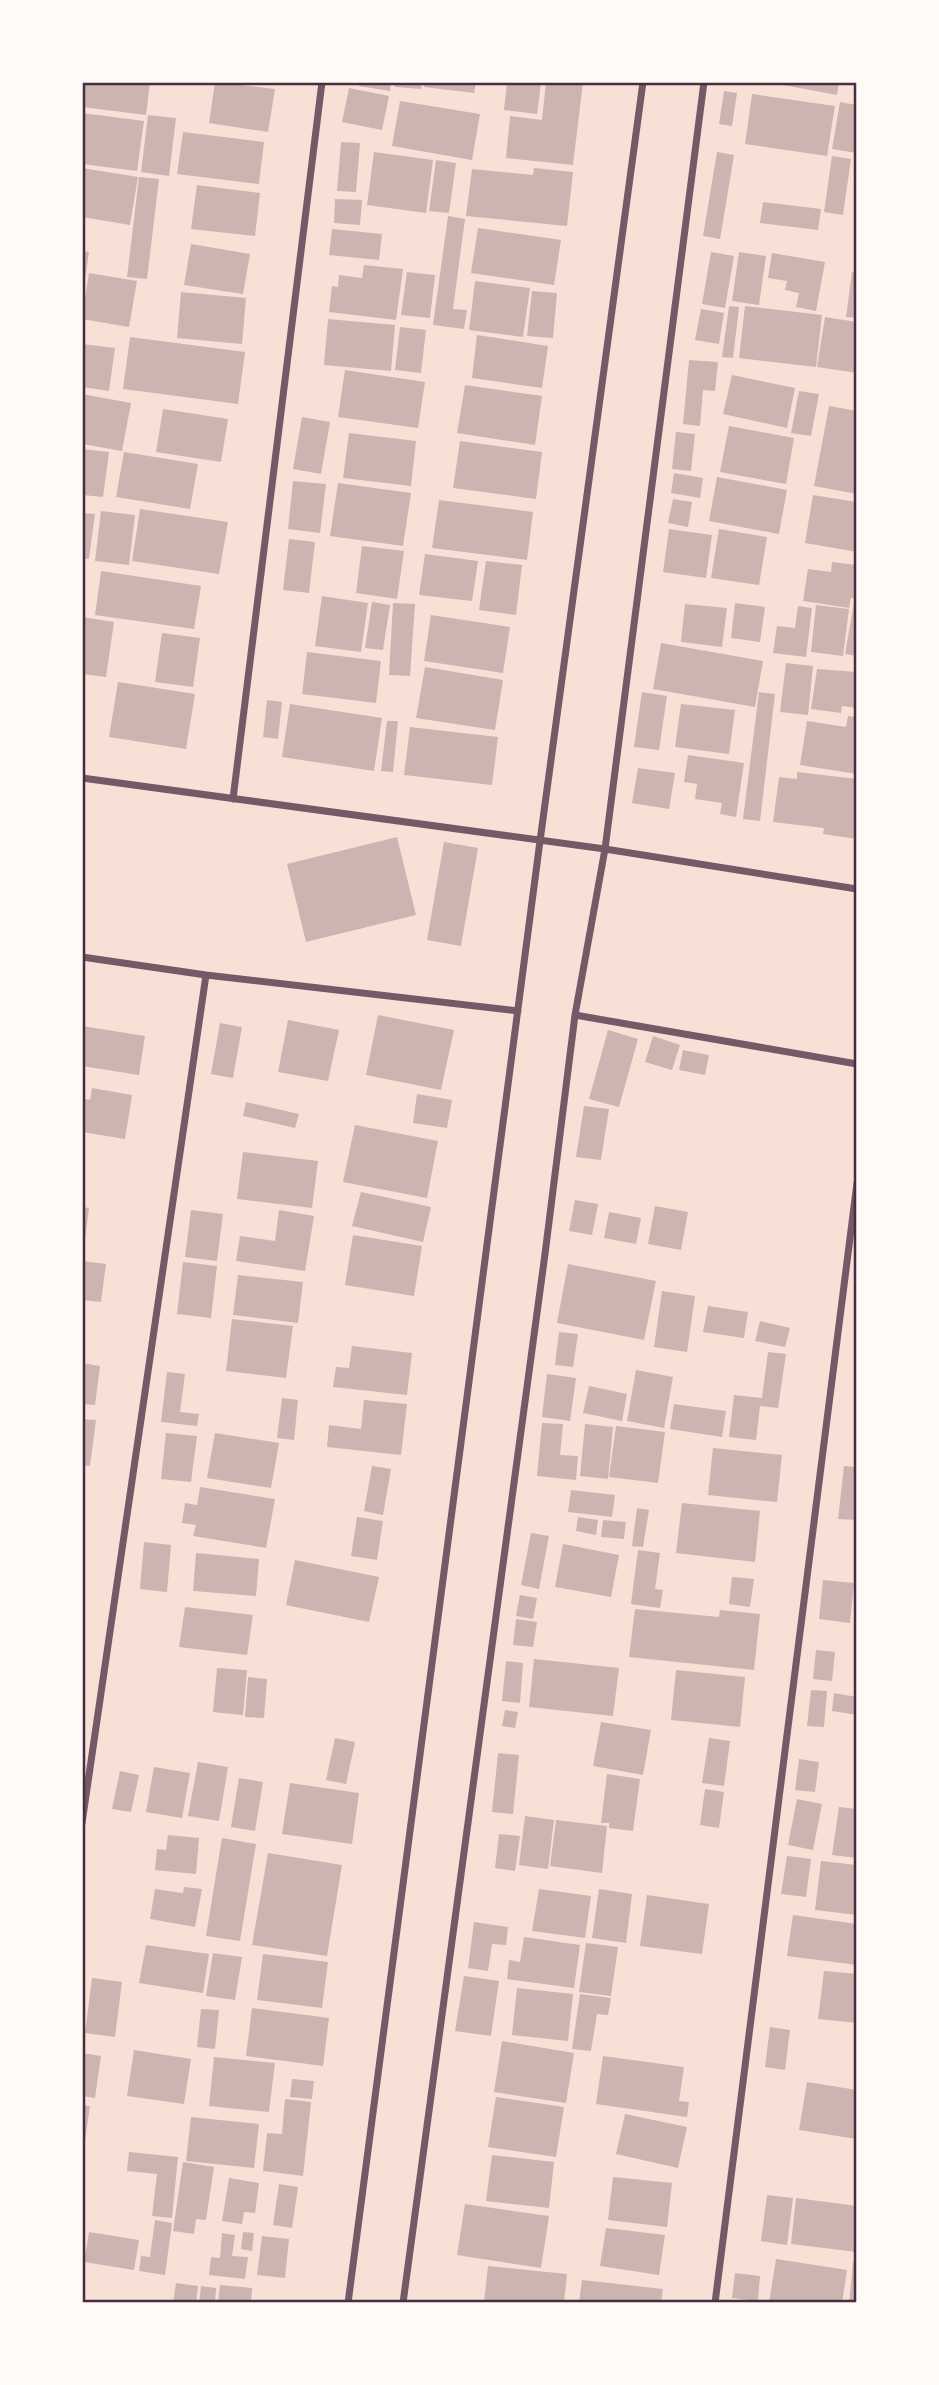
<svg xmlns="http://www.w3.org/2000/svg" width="939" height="2385" viewBox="0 0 939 2385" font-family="Quicksand,sans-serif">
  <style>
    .building { fill: #ccb4b1 }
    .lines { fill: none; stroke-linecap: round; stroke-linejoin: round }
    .minor { stroke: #755966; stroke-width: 7 }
    .neatline { fill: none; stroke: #4a2c40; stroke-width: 2.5 }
  </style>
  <rect width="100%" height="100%" fill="#f7e1d7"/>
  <path class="building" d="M82,82H150L146,115L82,107Z
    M215,82L275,89L268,132L209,123Z
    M359,82H391L390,91L359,86Z
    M395,82H422L421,89L395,87Z
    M425,82H476L474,93L424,87Z
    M507,82H541L537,114L504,110Z
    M546,82H583L573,165L506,158L510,116L542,120Z
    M767,82H839L837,95Z
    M349,88L389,96L382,130L342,122Z
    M724,91L737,93L732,126L719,124Z
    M752,94L835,106L827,156L745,144Z
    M400,101L480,114L472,160L392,146Z
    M840,102L857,105V153L832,149Z
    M82,113L144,121L137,171L82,164Z
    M148,115L176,118L169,176L141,172Z
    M183,132L264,142L259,184L177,174Z
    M341,142L360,143L356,192L337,191Z
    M374,152L433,160L426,213L367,205Z
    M717,152L734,155L720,239L703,236Z
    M832,156L851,159L843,215L824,212Z
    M436,160L456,163L449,213L429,211Z
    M82,168L138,177L130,225L82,217Z
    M534,168L573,172L567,226L466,216L472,169L533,175Z
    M139,177L159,179L147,279L127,277Z
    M197,185L260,193L255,236L191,229Z
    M335,199L362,200L360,225L334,223Z
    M763,202L821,209L818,230L760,223Z
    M448,216L465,219L453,309L467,310L464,329L433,325Z
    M478,228L561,240L554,285L471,273Z
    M332,229L382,234L379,260L329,255Z
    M191,244L250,254L243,294L184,285Z
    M82,251L89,252L84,286H82Z
    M711,252L734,256L725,308L702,304Z
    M739,252L766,256L759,305L732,301Z
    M772,253L825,262L816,311L796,307L799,293L785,290L787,281L768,278Z
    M364,265L403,269L396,320L329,312L332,286L338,287L339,275L362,278Z
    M407,272L435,275L430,318L401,315Z
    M852,272L857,273V318L846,317Z
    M89,273L137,281L129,327L82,319Z
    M475,281L530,288L523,337L469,330Z
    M532,291L557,293L553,338L527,336Z
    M181,292L246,298L242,344L177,338Z
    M729,306L739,307L733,358L722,357Z
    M745,306L822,315L816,367L739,358Z
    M701,309L724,313L719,344L695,340Z
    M825,317L857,322V373L817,367Z
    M328,319L395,325L391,371L324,365Z
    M400,327L426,330L421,373L395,370Z
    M477,335L548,346L542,388L472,378Z
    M130,337L245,352L238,404L123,389Z
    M82,344L115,348L109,391L82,387Z
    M689,360L718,362L715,391L703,390L700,426L683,424Z
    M345,370L425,382L418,428L338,417Z
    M732,375L795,388L787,428L723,414Z
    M465,385L542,396L535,445L457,433Z
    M799,391L819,394L811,436L791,433Z
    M82,394L131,403L122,451L82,444Z
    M829,406L857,411V494L814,486Z
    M163,409L228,419L221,462L156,452Z
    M302,417L330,422L321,474L293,469Z
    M729,426L794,438L786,484L720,472Z
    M676,432L695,434L691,471L672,469Z
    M349,433L416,441L411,486L343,478Z
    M460,441L542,452L536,499L453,488Z
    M82,449L109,452L103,497L82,495Z
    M124,452L198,464L190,509L116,497Z
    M674,473L703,478L700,498L671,493Z
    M717,477L787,490L779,534L709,521Z
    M293,481L326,484L320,533L288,529Z
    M338,483L411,493L403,546L330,536Z
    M813,495L857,502V552L805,543Z
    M673,499L692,502L688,527L668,523Z
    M439,500L533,512L527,560L432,548Z
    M140,509L228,522L219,574L132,561Z
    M101,511L135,515L129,565L95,561Z
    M82,513L95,514L89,559L82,558Z
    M669,529L712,535L706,578L663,572Z
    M719,529L767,537L759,585L711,578Z
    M289,539L315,542L309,593L283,590Z
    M362,546L404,551L397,599L356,593Z
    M425,554L478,561L472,601L419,595Z
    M486,561L522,565L516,615L479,610Z
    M832,562L857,565V599L851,598L849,608L803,601L808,569L831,572Z
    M101,571L201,586L194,629L95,615Z
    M322,596L368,603L361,652L315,646Z
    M372,602L390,605L383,650L365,648Z
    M393,603L415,604L410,676L389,675Z
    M735,603L765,607L760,642L731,638Z
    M854,603L857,604V656L845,654Z
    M685,604L727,608L722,647L681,642Z
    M816,605L849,609L843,656L811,652Z
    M798,606L812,608L806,657L773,653L777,626L795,628Z
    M431,615L510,627L503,673L424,661Z
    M82,617L114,622L106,677L82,674Z
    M162,633L200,638L193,687L155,682Z
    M661,643L763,661L755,707L653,689Z
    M307,652L381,661L376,703L302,694Z
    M786,663L813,666L808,715L780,712Z
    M425,667L503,680L495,730L416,718Z
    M817,669L857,672V708L842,706L841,713L811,709Z
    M118,682L195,694L186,749L109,737Z
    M642,692L667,696L659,750L634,747Z
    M759,692L775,694L760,821L743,819Z
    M267,700L282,702L278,739L263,737Z
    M290,704L382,718L374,771L282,757Z
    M681,704L735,710L729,754L675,747Z
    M848,716L857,717V774L800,765L807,721L846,727Z
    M387,721H398L393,772L381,771Z
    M410,727L498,737L492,785L404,775Z
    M688,755L744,763L736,817L720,814L722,803L695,799L697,784L684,782Z
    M638,768L675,773L669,809L632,803Z
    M797,772L857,779V839L823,834L824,828L773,822L779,777L797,779Z
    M397,837L416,915L306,942L287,864Z
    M444,842L478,848L461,946L427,940Z
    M378,1015L454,1030L441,1090L366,1075Z
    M288,1020L339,1030L328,1081L278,1072Z
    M220,1023L242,1027L233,1078L211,1074Z
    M82,1026L145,1036L139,1075L82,1066Z
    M608,1030L638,1039L619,1107L589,1099Z
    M653,1036L680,1045L672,1070L645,1062Z
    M683,1050L709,1055L705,1075L679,1070Z
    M92,1088L132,1095L125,1139L82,1132V1098L90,1100Z
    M417,1094L452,1100L447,1128L413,1123Z
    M246,1102L299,1114L295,1128L243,1116Z
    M584,1106L609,1109L601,1160L576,1157Z
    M355,1125L438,1141L427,1198L343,1182Z
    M243,1152L318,1161L312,1208L237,1199Z
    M361,1192L431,1207L423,1242L352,1226Z
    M575,1200L598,1204L592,1235L569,1231Z
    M655,1206L688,1212L681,1250L648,1244Z
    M82,1207L89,1208L84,1247H82Z
    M191,1210L223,1214L217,1261L185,1257Z
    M279,1210L314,1216L305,1271L236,1261L240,1236L275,1241Z
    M609,1212L641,1218L636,1244L604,1238Z
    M353,1235L422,1246L414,1296L345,1285Z
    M82,1261L106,1264L101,1302L82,1300Z
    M183,1262L217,1266L211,1318L177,1314Z
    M568,1264L656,1281L644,1340L557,1323Z
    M238,1275L303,1282L298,1323L233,1315Z
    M662,1291L695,1296L687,1352L654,1347Z
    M708,1306L748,1312L744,1338L703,1332Z
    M232,1319L293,1326L286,1378L226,1371Z
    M760,1321L790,1328L785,1347L755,1341Z
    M559,1332L578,1334L573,1367L555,1365Z
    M352,1346L412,1353L407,1395L333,1387L336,1367L349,1368Z
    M768,1352L786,1354L778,1408L760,1406L756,1440L729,1437L734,1395L762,1398Z
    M82,1363L100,1366L95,1405L82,1404Z
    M636,1370L673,1377L664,1428L627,1421Z
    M167,1372L185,1374L180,1412L199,1414L197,1426L161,1422Z
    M547,1374L576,1378L570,1421L542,1417Z
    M589,1386L627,1394L622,1421L583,1413Z
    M282,1398L298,1400L294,1440L277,1438Z
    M364,1400L407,1404L401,1455L327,1447L329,1425L361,1429Z
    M674,1404L726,1411L722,1437L670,1429Z
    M82,1419L96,1420L90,1466L82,1465Z
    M542,1423L563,1424L560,1455L578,1456L576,1480L537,1476Z
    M585,1424L613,1427L608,1479L580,1476Z
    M616,1426L665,1432L658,1483L609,1477Z
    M166,1433L197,1436L191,1482L161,1479Z
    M215,1433L279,1443L271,1488L207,1478Z
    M713,1448L782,1455L777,1502L708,1495Z
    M372,1466L391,1469L383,1515L364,1511Z
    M844,1466L857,1467V1520L838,1519Z
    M200,1487L275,1499L266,1548L193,1536L196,1525L182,1523L185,1503L197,1505Z
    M571,1490L615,1495L612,1517L568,1512Z
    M682,1503L760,1511L755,1562L676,1553Z
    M637,1508L649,1510L643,1547L632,1546Z
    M357,1517L383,1521L377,1560L351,1556Z
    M578,1517L598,1520L596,1535L576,1531Z
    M603,1520L626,1522L624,1539L601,1537Z
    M531,1533L549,1536L539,1589L521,1585Z
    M144,1542L171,1545L167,1592L140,1589Z
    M563,1544L619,1555L611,1597L555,1587Z
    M638,1550L660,1553L655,1589L663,1590L660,1608L631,1604Z
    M196,1553L259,1559L256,1596L193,1591Z
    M295,1560L379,1577L369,1622L286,1605Z
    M732,1577L754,1579L750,1607L729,1604Z
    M823,1580L854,1583L850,1623L819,1619Z
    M520,1595L537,1598L533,1619L516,1616Z
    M185,1607L253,1615L247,1655L179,1647Z
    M635,1609L719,1617L720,1610L760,1614L754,1670L629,1657Z
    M516,1619L537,1622L533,1647L513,1645Z
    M816,1650L835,1652L832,1681L813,1679Z
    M534,1659L619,1668L613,1716L529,1707Z
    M506,1661L523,1663L520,1703L502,1701Z
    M217,1668L247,1670L243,1715L213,1712Z
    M676,1670L745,1677L740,1727L671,1720Z
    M248,1677L267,1679L264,1718L245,1717Z
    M811,1690L827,1691L824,1727L807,1726Z
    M834,1693L857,1697V1715L832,1711Z
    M505,1710L518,1712L515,1728L502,1726Z
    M601,1722L651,1730L643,1775L593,1766Z
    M335,1738L355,1742L346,1784L326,1780Z
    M709,1738L730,1741L724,1786L702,1783Z
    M498,1753L519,1755L513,1814L492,1812Z
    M799,1759L819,1762L815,1792L795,1790Z
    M198,1762L228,1767L219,1821L188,1816Z
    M154,1767L190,1773L182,1818L146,1812Z
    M120,1771L139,1775L131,1812L112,1809Z
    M607,1774L640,1779L633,1831L609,1828V1823H601Z
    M239,1778L263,1782L255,1831L231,1827Z
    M290,1783L359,1793L352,1844L282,1834Z
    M705,1789L724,1792L719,1828L700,1825Z
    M797,1799L822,1804L813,1850L788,1845Z
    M839,1807L857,1809V1858L832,1855Z
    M525,1816L554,1820L548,1869L519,1865Z
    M556,1820L607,1826L602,1873L550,1866Z
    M499,1834L520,1836L515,1871L495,1868Z
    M168,1835L199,1838L196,1874L155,1870L157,1849L166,1850Z
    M222,1838L256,1844L240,1941L206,1936Z
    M268,1853L342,1865L327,1956L252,1945Z
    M787,1856L811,1859L806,1897L781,1894Z
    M821,1861L857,1865V1915L815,1910Z
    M184,1887L202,1889L195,1927L150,1919L155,1889L183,1893Z
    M539,1889L591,1896L585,1938L532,1931Z
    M599,1889L632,1894L626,1943L592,1938Z
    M647,1895L709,1904L702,1954L640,1946Z
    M793,1915L857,1924V1965L787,1956Z
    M474,1922L508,1927L506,1945L492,1944L488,1971L468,1968Z
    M524,1937L580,1945L574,1988L507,1979L509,1960L520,1962Z
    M586,1943L618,1947L611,1996L579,1992Z
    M146,1945L209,1954L203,1993L139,1983Z
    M213,1953L242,1957L235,2000L206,1996Z
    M263,1954L328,1962L322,2008L257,2000Z
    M824,1971L857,1974V2023L818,2019Z
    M464,1976L499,1981L491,2036L455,2031Z
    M92,1978L122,1982L115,2037L85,2033Z
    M517,1988L573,1994L568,2041L512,2035Z
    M580,1994L611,1998L608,2015L597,2014L591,2051L572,2049Z
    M252,2008L329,2018L323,2066L246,2056Z
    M201,2009L219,2010L215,2049L197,2047Z
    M770,2027L790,2030L785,2070L765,2067Z
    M502,2041L574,2053L566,2103L494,2092Z
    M134,2050L191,2059L184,2104L127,2096Z
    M82,2053L101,2056L95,2098L82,2096Z
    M603,2056L684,2067L679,2101L689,2102L687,2117L596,2104Z
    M214,2057L275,2063L269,2112L209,2106Z
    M292,2079L314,2081L312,2099L290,2097Z
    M807,2082L857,2090V2139L799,2130Z
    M496,2097L564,2107L556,2157L488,2147Z
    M285,2099L311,2102L303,2176L263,2171L267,2133L282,2134Z
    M82,2105L90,2106L84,2148H82Z
    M625,2114L687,2127L678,2168L616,2154Z
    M191,2117L259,2124L254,2168L186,2161Z
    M129,2152L178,2157L172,2218L152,2216L157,2174L127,2171Z
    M492,2155L554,2162L549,2208L486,2201Z
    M183,2162L214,2167L206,2220L196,2219L194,2234L173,2231Z
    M613,2177L672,2183L667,2227L608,2220Z
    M229,2178L259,2183L255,2213L244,2212L242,2224L222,2221Z
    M279,2184L298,2187L292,2228L273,2225Z
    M767,2195L793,2198L787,2245L761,2241Z
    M796,2198L857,2206V2252L791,2244Z
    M465,2204L549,2216L541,2268L457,2255Z
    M155,2220L172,2223L165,2275L139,2271L141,2256L150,2257Z
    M606,2228L665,2235L659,2275L600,2266Z
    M89,2232L139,2240L134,2270L84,2262Z
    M243,2232L254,2233L252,2251L241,2249Z
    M222,2233L235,2235L232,2256L248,2257L245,2279L209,2275L211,2257L220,2258Z
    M262,2236L289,2239L285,2278L257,2275Z
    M776,2259L847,2270L842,2303H769Z
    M853,2262H857V2303H849Z
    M488,2266L567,2274L564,2303H484Z
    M735,2273L760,2276L758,2301L732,2298Z
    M582,2280L663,2289L661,2303H579Z
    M176,2283L198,2286L196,2303H173Z
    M220,2285L252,2288L251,2303H218Z
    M201,2286L216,2288L215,2303H199Z"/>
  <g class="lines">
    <path class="minor" d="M82,778L605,849L857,889
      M233,799L322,82
      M82,957L206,975L518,1011
      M575,1015L857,1064
      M82,1823L206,975
      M348,2303L540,841L643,82
      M403,2303L545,1254L575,1015L605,849L704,82
      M715,2303L857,1183"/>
  </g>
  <rect width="939" height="2385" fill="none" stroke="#fffaf5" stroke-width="168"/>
  <rect x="84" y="84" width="771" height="2217" class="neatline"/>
</svg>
